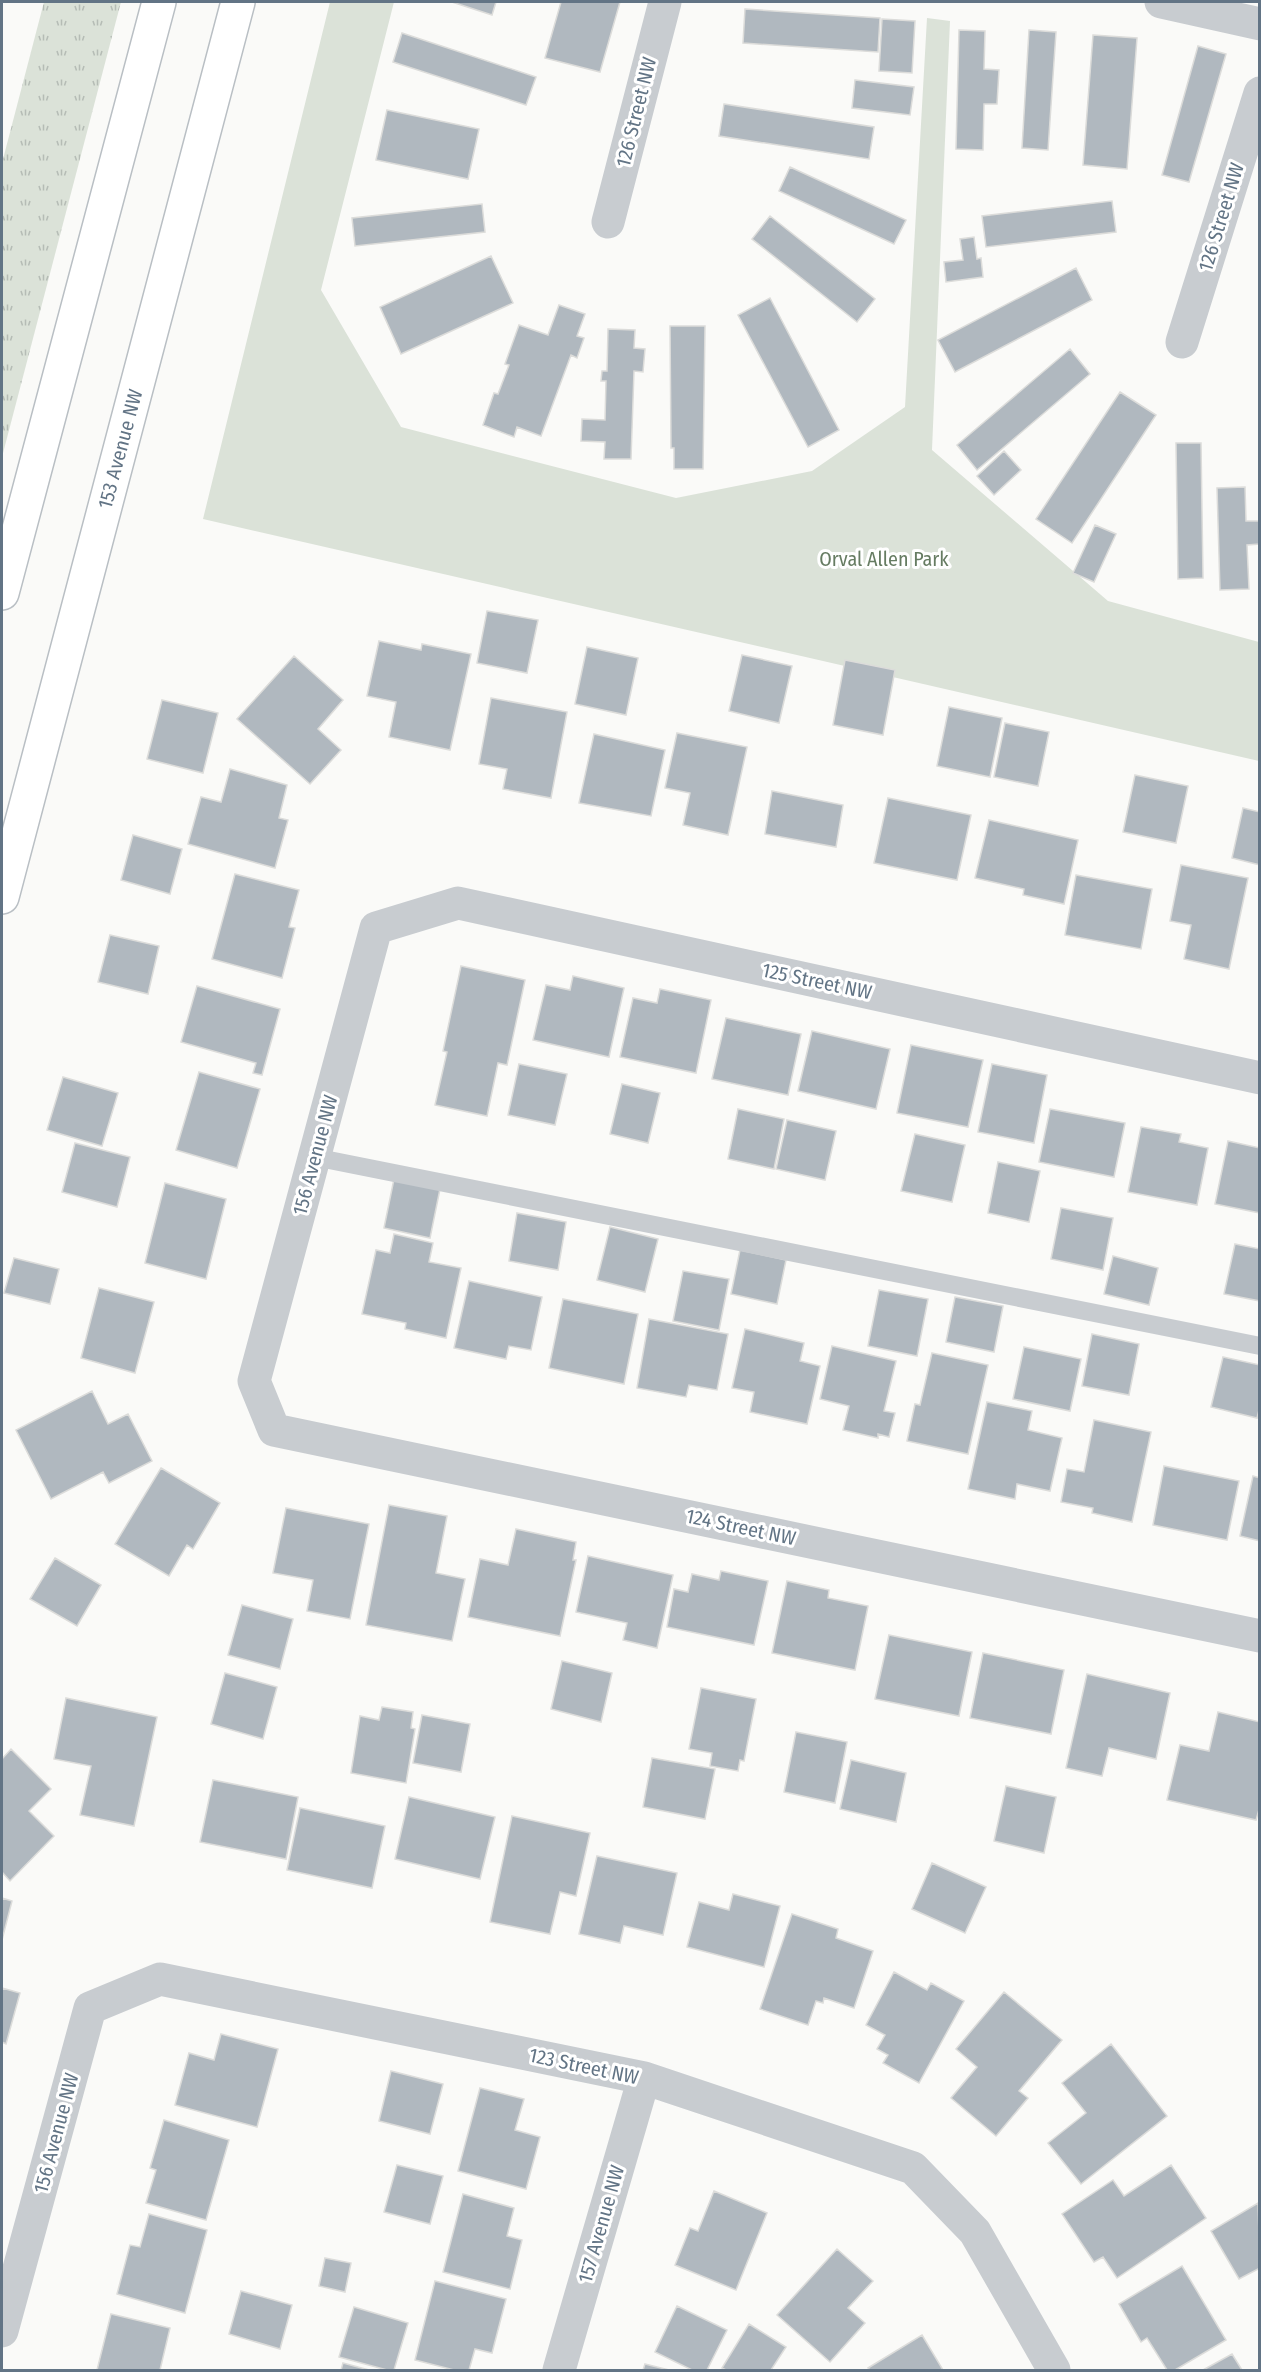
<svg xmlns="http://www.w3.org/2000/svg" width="1261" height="2372" viewBox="0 0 1261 2372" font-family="'Fira Sans Condensed',sans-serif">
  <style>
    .grass { fill: url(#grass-tufts) }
    .park { fill: #dbe2d8 }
    .building { fill: #b0b8bf; stroke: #dcdcda; stroke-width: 1.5 }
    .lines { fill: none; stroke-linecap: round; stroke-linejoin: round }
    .secondary-casing { stroke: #b9bfc4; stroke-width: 36 }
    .service { stroke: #c8ccd0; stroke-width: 18 }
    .minor { stroke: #c8ccd0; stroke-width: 33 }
    .secondary { stroke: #fff; stroke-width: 33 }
    .labels { text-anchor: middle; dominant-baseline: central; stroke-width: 6; stroke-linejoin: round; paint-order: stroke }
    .street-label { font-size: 20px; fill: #627485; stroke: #fff }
    .park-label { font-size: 20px; fill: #667c62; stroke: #fff }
  </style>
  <defs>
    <pattern id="grass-tufts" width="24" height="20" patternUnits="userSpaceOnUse" patternTransform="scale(1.5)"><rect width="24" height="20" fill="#dbe2d8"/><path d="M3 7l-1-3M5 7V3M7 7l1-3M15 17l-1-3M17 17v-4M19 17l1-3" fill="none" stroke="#b5bcb5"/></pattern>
  </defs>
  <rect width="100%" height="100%" fill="#fafaf8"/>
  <path class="grass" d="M44,2H121L2,457V163Z"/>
  <path class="park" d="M330,2H394L321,290L401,427L676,498L812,471L905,407L927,18L950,21L932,450L1108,601L1259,642V761L203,519Z"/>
  <path class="building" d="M452,2H496L492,15Z
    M561,2H620L600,72L545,58Z
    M745,9L880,18L878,52L743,43Z
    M882,19L915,21L912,73L879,71Z
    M959,30L985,31L984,69L999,70L997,104H984L983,150L956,149Z
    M1029,30L1056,32L1048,150L1022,148Z
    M402,33L536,77L526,105L393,62Z
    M1093,35L1137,38L1127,169L1083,165Z
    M1198,46L1226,54L1189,182L1162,175Z
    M855,80L914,87L910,115L852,108Z
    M724,104L874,127L869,159L719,136Z
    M387,110L479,129L468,179L376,160Z
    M790,167L906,220L894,244L779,191Z
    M1112,201L1116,232L986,247L982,216Z
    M482,204L485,232L355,246L352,218Z
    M770,216L875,299L857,322L752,239Z
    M974,237L977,259L981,258L983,277L946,282L944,262L963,260L960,239Z
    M491,256L513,303L401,354L380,307Z
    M1076,268L1092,300L955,372L938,340Z
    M770,298L839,430L808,447L738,315Z
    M559,305L585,314L577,336L584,338L577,358L571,355L541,436L517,427L514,437L483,425L494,393L498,394L509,365L505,364L519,325L548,335Z
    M670,326H705L703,469H674V448H671Z
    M608,329L635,330L634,348L645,349L643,372L634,371L631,459H604L605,442L581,441L582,419L605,420L606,381H601L602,371H607Z
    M1070,349L1090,374L977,470L957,445Z
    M1120,392L1156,415L1072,543L1036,519Z
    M1176,443H1201L1203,578L1178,579Z
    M1004,451L1021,470L994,495L977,476Z
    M1245,487L1246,521H1260V544L1247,545L1249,589L1220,590L1217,488Z
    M1095,525L1116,534L1094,582L1073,573Z
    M487,611L538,620L527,673L477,663Z
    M379,641L421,650L422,644L471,654L450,750L389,737L396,702L367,696Z
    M587,647L638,658L626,715L575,704Z
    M742,655L792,666L779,723L729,711Z
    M294,656L343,700L318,729L341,750L310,784L237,719Z
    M845,660L895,670L883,735L833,725Z
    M491,698L567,712L551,798L503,789L507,769L479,764Z
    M162,700L218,713L203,773L147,759Z
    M949,707L1002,718L990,777L937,766Z
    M1005,723L1049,732L1038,786L994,777Z
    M677,733L747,747L728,835L683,825L690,793L665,788Z
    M594,734L665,750L651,816L579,803Z
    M230,769L287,785L279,818L288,820L275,868L188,844L201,797L221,802Z
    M1135,775L1188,786L1176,843L1123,832Z
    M772,791L843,805L836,847L765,834Z
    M888,798L971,815L957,880L874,863Z
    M1243,808L1260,812V865L1232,858Z
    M989,820L1078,840L1064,904L1023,895L1024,889L975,878Z
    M133,835L182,849L170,894L121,880Z
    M1181,865L1248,878L1229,969L1184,959L1191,925L1170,921Z
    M235,874L299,890L289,927L295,928L282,978L212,959Z
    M1076,875L1152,889L1141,949L1065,935Z
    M110,935L159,946L148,994L98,982Z
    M461,966L525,980L507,1065L498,1063L487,1116L435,1105L447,1052L443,1051Z
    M573,976L624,988L609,1057L533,1040L546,985L570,990Z
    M197,986L280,1009L262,1075L253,1073L256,1063L181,1042Z
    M660,989L711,1000L696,1073L620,1057L633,998L657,1003Z
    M726,1018L801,1034L788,1095L712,1079Z
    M812,1031L890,1049L876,1109L798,1091Z
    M911,1045L983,1060L968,1127L897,1113Z
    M519,1064L567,1074L555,1125L508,1115Z
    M992,1064L1047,1075L1034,1143L978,1132Z
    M199,1072L260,1089L237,1168L176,1150Z
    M63,1077L118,1093L102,1146L47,1130Z
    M622,1084L660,1093L648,1143L610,1134Z
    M738,1109L784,1119L774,1169L728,1159Z
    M1050,1109L1125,1123L1114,1177L1039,1162Z
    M787,1120L836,1131L825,1180L776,1169Z
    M1141,1127L1181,1134L1179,1142L1208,1148L1197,1205L1128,1192Z
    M915,1134L965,1145L952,1202L901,1191Z
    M1228,1141L1260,1148V1213L1215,1204Z
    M75,1143L130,1157L117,1207L62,1192Z
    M998,1162L1040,1171L1029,1222L988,1213Z
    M394,1179L440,1189L430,1238L384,1228Z
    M165,1183L226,1199L206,1279L145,1263Z
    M1061,1208L1113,1218L1103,1270L1051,1259Z
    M517,1213L566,1222L558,1270L509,1261Z
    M610,1227L658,1239L645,1292L597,1280Z
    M394,1234L433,1243L429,1262L461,1268L446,1338L405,1329L406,1323L362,1314L376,1250L390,1253Z
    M1235,1244L1260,1249V1301L1224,1294Z
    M740,1250L786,1260L777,1304L731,1294Z
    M1113,1256L1158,1268L1149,1305L1104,1294Z
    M14,1258L59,1269L50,1304L4,1293Z
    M683,1271L729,1279L719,1330L673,1321Z
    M469,1281L542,1297L531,1350L509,1346L506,1359L454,1348Z
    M99,1288L154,1302L135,1373L81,1358Z
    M879,1290L928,1299L917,1356L868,1346Z
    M955,1297L1003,1306L994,1352L946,1342Z
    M563,1299L638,1314L624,1384L549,1368Z
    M649,1319L728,1334L717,1390L689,1385L686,1397L637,1388Z
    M745,1329L804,1343L800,1361L820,1366L807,1424L750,1412L754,1392L732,1388Z
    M1092,1334L1139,1344L1129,1395L1082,1386Z
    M832,1346L896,1361L884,1411L895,1413L889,1437L878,1434V1438L843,1430L849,1406L820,1399Z
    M1024,1347L1081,1359L1070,1411L1013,1399Z
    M932,1353L988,1365L968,1454L907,1441L915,1404L920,1405Z
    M1223,1357L1260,1365V1406L1257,1418L1211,1407Z
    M92,1391L108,1424L128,1414L152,1461L109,1483L103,1472L51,1499L16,1430Z
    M987,1402L1032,1411L1028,1430L1062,1438L1050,1491L1017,1484L1015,1499L968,1489Z
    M1094,1420L1151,1432L1132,1522L1092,1513L1093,1508L1061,1502L1067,1469L1084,1472Z
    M1164,1466L1239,1481L1227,1540L1153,1525Z
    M161,1468L220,1503L193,1549L187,1545L169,1576L115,1544Z
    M1253,1476L1260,1478V1541L1240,1536Z
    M389,1505L447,1516L436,1573L465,1579L452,1641L366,1625Z
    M286,1508L369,1524L350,1619L307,1611L313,1580L273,1573Z
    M516,1529L576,1542L573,1560H576L560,1636L468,1617L480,1559L508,1565Z
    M588,1556L673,1575L657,1648L623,1640L627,1623L576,1612Z
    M55,1558L101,1585L77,1626L30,1599Z
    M721,1571L768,1581L754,1645L667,1627L674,1589L688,1592L692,1574L719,1580Z
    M787,1581L829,1590L828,1598L868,1606L855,1670L772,1653Z
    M242,1605L293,1619L280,1669L228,1655Z
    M889,1635L972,1652L959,1716L875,1699Z
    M983,1653L1064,1670L1051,1734L970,1718Z
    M562,1661L612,1673L601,1722L551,1709Z
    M225,1673L277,1687L263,1739L211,1724Z
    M1087,1674L1170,1693L1156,1759L1109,1748L1102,1776L1066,1768Z
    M701,1688L756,1699L744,1761L740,1760L738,1771L710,1766L712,1753L689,1749Z
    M66,1698L157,1717L134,1826L80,1815L91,1766L54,1759Z
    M382,1707L413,1712L411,1728L415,1729L406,1783L351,1773L360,1716L379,1720Z
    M1218,1712L1260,1722V1806L1256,1820L1167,1800L1180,1745L1209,1751Z
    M422,1715L470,1724L461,1772L413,1763Z
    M796,1732L847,1742L835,1803L784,1792Z
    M11,1749L51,1789L29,1811L54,1836L10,1881L2,1872V1759Z
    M652,1758L715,1769L705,1819L643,1807Z
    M851,1760L906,1773L896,1822L840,1809Z
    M213,1780L298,1797L286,1859L200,1842Z
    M1006,1786L1056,1797L1044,1853L994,1841Z
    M409,1797L495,1817L480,1879L395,1859Z
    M300,1808L385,1826L372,1888L287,1870Z
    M512,1816L590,1833L576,1896L560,1892L550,1934L490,1922Z
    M597,1856L677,1873L663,1935L624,1926L620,1943L579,1934Z
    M932,1863L986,1887L965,1933L912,1909Z
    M733,1894L780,1906L764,1967L687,1947L699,1902L729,1910Z
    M2,1898L12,1901L2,1940Z
    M792,1914L838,1929L836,1938L873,1951L854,2008L824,1998L823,2003L816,2001L808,2025L760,2009Z
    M894,1972L927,1990L931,1983L964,2001L919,2083L883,2063L888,2055L877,2049L885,2035L866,2025Z
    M2,1988L20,1993L6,2044L2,2042Z
    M1004,1992L1062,2040L1019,2091L1028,2098L996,2136L951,2098L977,2067L956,2049Z
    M221,2034L278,2049L257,2127L175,2105L189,2053L214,2060Z
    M1111,2044L1167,2116L1081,2184L1048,2143L1086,2113L1062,2083Z
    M391,2071L443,2084L430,2134L379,2121Z
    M480,2088L524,2099L515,2130L540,2137L526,2189L458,2171Z
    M164,2120L229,2140L206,2220L146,2203L156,2170L150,2168Z
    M397,2165L443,2176L430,2224L384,2212Z
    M1171,2165L1206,2218L1117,2278L1103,2257L1094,2262L1062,2214L1113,2180L1124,2196Z
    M714,2191L767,2213L736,2290L675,2265L690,2228L698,2231Z
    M463,2194L514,2208L507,2236L522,2240L510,2289L443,2272Z
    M1258,2203L1260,2268L1239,2279L1211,2231Z
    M149,2214L207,2230L185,2313L117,2294L130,2245L140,2247Z
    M837,2249L873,2281L848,2308L865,2323L830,2362L777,2315Z
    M325,2258L351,2263L345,2292L319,2286Z
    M1182,2266L1226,2340L1175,2370H1167L1147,2338L1141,2342L1119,2304Z
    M435,2281L506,2299L492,2353L475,2349L469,2370H454L415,2360Z
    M241,2291L292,2305L280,2349L229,2334Z
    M677,2306L727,2330L707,2370H692L655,2352Z
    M354,2307L408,2323L394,2370H387L339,2357Z
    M111,2314L170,2328L160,2370H97Z
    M749,2324L786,2347L771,2370H726L722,2368Z
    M922,2335L943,2370H870L868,2368Z
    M1232,2354L1242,2370H1203Z
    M343,2363L369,2370H341Z
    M645,2364L669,2370H643Z"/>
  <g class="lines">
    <defs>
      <path id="secondary" d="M2,593L159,2
        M2,897L238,2"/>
    </defs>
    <use href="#secondary" class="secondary-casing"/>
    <path class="service" d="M314,1157L1260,1346"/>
    <path class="minor" d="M1161,2L1260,24
      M608,222L665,2
      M1182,342L1260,93
      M1260,1078L458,903L376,928L254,1381L274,1430L1260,1636
      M2,2331L90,2008L160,1979L644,2078L913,2168L975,2232L1054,2370
      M559,2370L644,2078"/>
    <use href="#secondary" class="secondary"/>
  </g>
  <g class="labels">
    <g class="street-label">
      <text transform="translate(636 112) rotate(-76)">126 Street NW</text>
      <text transform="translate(1221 217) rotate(-73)">126 Street NW</text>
      <text transform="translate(120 449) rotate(-75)">153 Avenue NW</text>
      <text transform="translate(817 981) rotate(12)">125 Street NW</text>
      <text transform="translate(315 1155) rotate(-75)">156 Avenue NW</text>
      <text transform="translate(741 1527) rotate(12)">124 Street NW</text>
      <text transform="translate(584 2066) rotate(12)">123 Street NW</text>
      <text transform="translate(56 2133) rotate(-75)">156 Avenue NW</text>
      <text transform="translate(601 2224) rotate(-74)">157 Avenue NW</text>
    </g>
    <g class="park-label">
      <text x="884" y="559">Orval Allen Park</text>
    </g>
  </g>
  <rect width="1261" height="2372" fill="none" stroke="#627485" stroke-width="6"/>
</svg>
